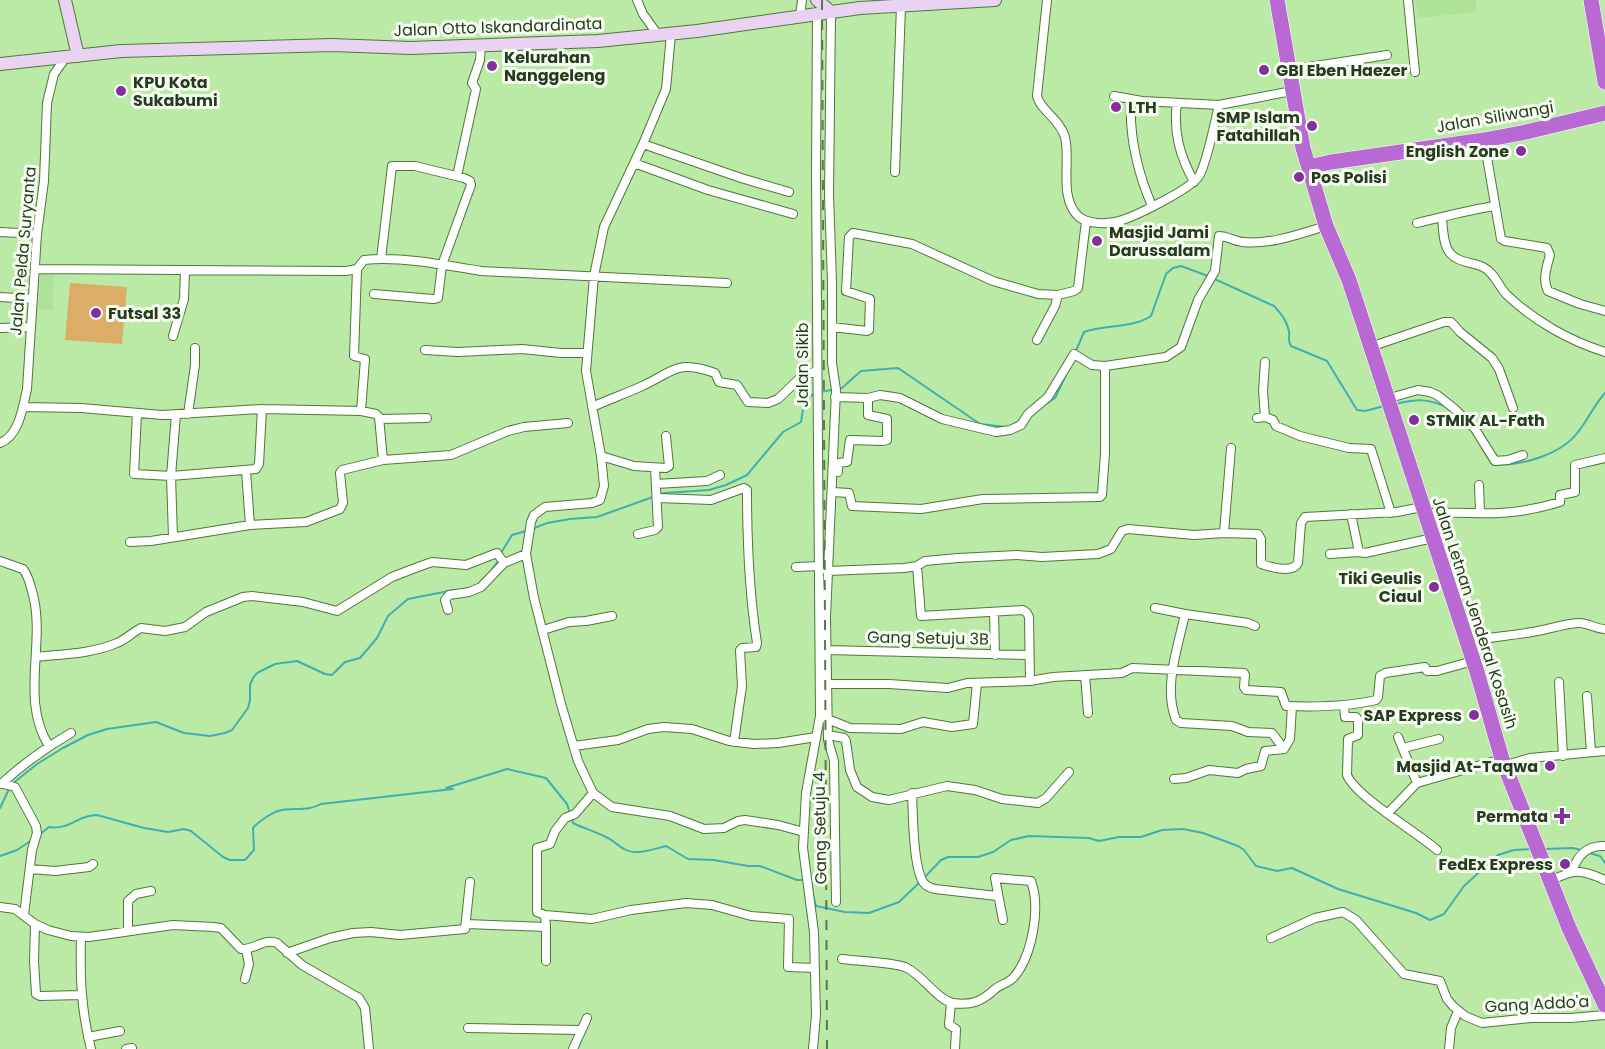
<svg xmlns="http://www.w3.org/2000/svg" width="1605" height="1049" viewBox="0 0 1605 1049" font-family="Poppins,sans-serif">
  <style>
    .built { fill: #aee299 }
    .garden { fill: #dbad67 }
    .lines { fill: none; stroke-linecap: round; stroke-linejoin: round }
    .stream { stroke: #41afb1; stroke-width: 2 }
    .street-casing { stroke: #4e783a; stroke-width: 10 }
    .secondary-casing { stroke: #4e783a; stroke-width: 14 }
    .highway-casing { stroke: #fff; stroke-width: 16 }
    .street { stroke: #fff; stroke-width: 8 }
    .secondary { stroke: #ead2f2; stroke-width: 12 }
    .highway { stroke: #b869d4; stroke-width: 15 }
    .rail { stroke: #5a774e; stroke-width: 2; stroke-dasharray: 10 10; stroke-linecap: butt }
    .poi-dot { fill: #832f9e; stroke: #f5fef1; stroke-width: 2 }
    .labels { text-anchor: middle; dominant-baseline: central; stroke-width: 6; stroke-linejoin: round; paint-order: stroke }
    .street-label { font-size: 16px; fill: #283b20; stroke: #f5fef1 }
    .poi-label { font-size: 16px; font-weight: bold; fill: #283b20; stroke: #f5fef1; text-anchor: start }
  </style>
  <rect width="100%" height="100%" fill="#bbeaa7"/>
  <path class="built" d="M1415,0H1476L1477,12L1418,18Z
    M40,274L54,275L53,311L38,309Z"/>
  <path class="garden" d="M70,283L127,287L122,344L65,340Z"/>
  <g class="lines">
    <path class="stream" d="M1075,353L1084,332C1106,324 1131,329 1151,316L1166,274L1173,268L1181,266L1208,276L1274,306C1280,312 1287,322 1289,331C1290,338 1287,340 1291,346L1327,361L1357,410L1365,411L1384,406
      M820,392L842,388L861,371L898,368L980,424L1006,427
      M1396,404C1416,399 1429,398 1448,408
      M1043,406L1055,398L1066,375
      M1482,448L1492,464C1519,467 1561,455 1578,432C1588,420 1594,405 1605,393
      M532,529L547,523L570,519L597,517L664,493L709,490L726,485L747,475L783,432L801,422L804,403L814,393
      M501,553L512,535L526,531
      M489,573L499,560
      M12,784L37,764L63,748L88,735L107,729L156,722L184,733L210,736L225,733L232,730L248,708L250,700V685L253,678L257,673L275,664L297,661L325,674L332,675L345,662L360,658L377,638L388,616L408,599L454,590
      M0,808L9,789
      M572,819L573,823C585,829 597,832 608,838C614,841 618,846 624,849C636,856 654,849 666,846L688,859L714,860L748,866H760L797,880H803
      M39,835L49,827C71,830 77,815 97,815L144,828L168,832L184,829L191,831L223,857L230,860H245L254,850L253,828C259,821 274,811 282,810C296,808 309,811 321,804L453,789L446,788L507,769L546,778L567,804L570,813
      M1545,849L1573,848L1581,850
      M1589,853L1600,856L1605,863
      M0,856L17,850L32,840
      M924,878L941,860L948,857H978L993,852L1011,840L1029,836L1089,838L1099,841L1119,837H1141L1162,830L1183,829L1203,833L1238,846L1244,850L1256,866L1277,871L1292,868L1338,889L1416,913L1430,920L1444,914L1464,886L1498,855L1514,850L1533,849
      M813,895L816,906L845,912L869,913L899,902L920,882"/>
    <defs>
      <path id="street" d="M637,0L643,14L658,35
        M1047,0L1037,96C1040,110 1059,118 1065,137C1071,161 1058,198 1079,217C1088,224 1105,224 1115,222C1131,219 1191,189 1199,176C1207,163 1215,121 1219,105L1292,91
        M1408,0L1415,72
        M831,12L829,195L832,282V363L836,390L826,617L828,740L834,761L836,902
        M817,14L816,174L820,716
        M800,16L802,0
        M671,34L666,89L643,144L604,227L594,276L586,371L601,456L604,486L600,500L592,503L545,507L534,515L531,522L526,554L534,598L561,704L578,761L593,793L612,807L670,816L704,829L724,828L738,821L745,820L778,825L804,832
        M1289,70L1387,55
        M1114,96L1142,101L1219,105
        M1131,99C1129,137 1137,171 1152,206
        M1177,103C1173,133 1180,156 1194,182
        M1484,140L1501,239L1505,241L1547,248L1550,255C1547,266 1542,280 1548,291L1580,304L1605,311
        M643,144L741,178L789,192
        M634,163L708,190L793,214
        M895,172L901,6
        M457,176L476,89L472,83L480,60L481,45
        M1442,218C1443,228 1443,245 1450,253C1458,263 1473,262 1483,267C1495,273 1498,286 1507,295C1534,321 1570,341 1605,352
        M1417,223C1443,217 1468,210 1495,206
        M0,232L37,234
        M35,269L346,271L357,269L364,260C399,256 446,265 481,271L727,283
        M357,269L354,356L365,359L361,411
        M374,294L433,299L438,298L442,265L471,185L470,181L464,178L415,166H392L381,259
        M0,297L33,299
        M832,327L867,331L869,330L870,299L846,291L849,237L853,233L912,244L993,281L1038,294L1058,295
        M0,328L30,327
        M173,336L184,299L185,271
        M1037,340L1055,306L1058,295L1074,291L1078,288L1086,221
        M1370,347L1444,322H1451L1460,332L1492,358L1499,369L1513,408
        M425,350L458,352L522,349L561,353H587
        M835,397L868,398L880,395L900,398L942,419L996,432L1010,430L1021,425L1028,414L1048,397L1074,354L1092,365L1105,366
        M1386,399L1418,390L1430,392L1437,395L1456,410L1475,429L1495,461L1508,460L1523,455
        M23,407L81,408L162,415L262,409L361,411L376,414L379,417L383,460
        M592,407C608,400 624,394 640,387C674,372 675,359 715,373L719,382L737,385L748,402L768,403L778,399L803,375L817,371
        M137,413L134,474L171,476L256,469L259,464L262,409
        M188,414L195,365V348
        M1265,417L1263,391L1265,362
        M1257,418L1265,417L1273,420L1276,426L1300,436L1349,448L1371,449L1391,513
        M380,419L427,418
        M0,443C19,436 23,407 27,389L37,234L44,181L47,103L54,74L66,57
        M601,456L634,466L666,468L669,466L666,436
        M838,472V463L847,462L850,440L883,441L887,440V419L868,415V398
        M656,484L707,481L720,475
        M1479,485L1480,512
        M833,492L849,493L852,506L921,509L983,499L1100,497L1102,495L1105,453V366L1166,357L1181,347L1198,300L1215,271L1219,236C1227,236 1234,241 1242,242C1270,245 1299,234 1326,226
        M658,498L711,500L744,488L747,490C747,542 749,592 757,643L756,647L742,648L740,650L742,686L734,742
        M1351,514L1359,552L1365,553L1433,538
        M1424,514C1450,511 1474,514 1500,513C1520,512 1540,508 1560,502V495L1575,492V465L1605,458
        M250,525L306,522L340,509L343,503L340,473L342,470L383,460L451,455L508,431L524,427L568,423
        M1224,533L1231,448
        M638,534L655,530L658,527L655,468
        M173,537L171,476L176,414
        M130,542L151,541L250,525L246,471
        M1330,554L1359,552
        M0,561L23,569C28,575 30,583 32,591C47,641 19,699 49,746
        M917,566L921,616L1023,610L1027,613L1029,617L1030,681
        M796,567L819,566
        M827,571L904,568L917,566L925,561L958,558L1017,555L1042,557L1098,554L1111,549L1122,531L1128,529L1194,535L1224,533L1258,534L1261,539V564C1271,567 1292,574 1298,563L1301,523L1305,517L1397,512L1422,507
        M1155,608L1185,614C1178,647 1163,687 1176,720L1181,723L1232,726L1248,732L1272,733L1284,749
        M448,610L445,600L449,595L469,592L481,587L504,563L526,554
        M994,612L995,655
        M1185,614L1248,623L1255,626
        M543,630L569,622L586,621L612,616
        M1467,642C1488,637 1510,636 1532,632C1547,630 1562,624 1578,623C1587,622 1595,629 1605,629
        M827,650L1029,655
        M36,657C63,654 91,654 117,643C125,640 133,632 141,628L165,631L185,627L206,612L243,597L252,596L303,602L337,611L392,577L418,567L432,562L466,565L497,553L504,563
        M1085,675L1088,713
        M1559,682L1563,756
        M828,684H889L948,688L967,683L1030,681L1053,677L1122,673L1132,668L1244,673L1245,675L1244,687L1246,690L1281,692L1286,706C1315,707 1347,707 1376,700L1378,697L1380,676L1385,673L1425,667L1427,671H1437L1473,661
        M1587,696L1591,752
        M1344,705L1345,717H1356L1358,720V735L1348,739L1347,775C1356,797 1417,832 1437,850
        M828,735L844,738L846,741L850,770L857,787L872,797L889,800L947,786L975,790L1002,799L1038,803L1046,798L1069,772
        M1398,737L1417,783L1502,759
        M574,746L618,740L648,729L664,727L692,729L729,741L754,744L778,743L816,737
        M1403,748L1439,739
        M1506,765L1530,758L1605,751
        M1174,779L1186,778L1209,770L1238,773L1246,769L1261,766L1265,751L1284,749L1290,739L1292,706
        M0,783L15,787L36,826L37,833L32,850L24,915
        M1,784C23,764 45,748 71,733
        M912,793C913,815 913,865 923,882C926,886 930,888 935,889L997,896
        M1388,813L1417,783
        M30,869L55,871L89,867L93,864
        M1572,871C1578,855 1587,845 1605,846
        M1550,881C1574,869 1580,869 1605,880
        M0,907L15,909L35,924L48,930L71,936L89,937L173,925L213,927L221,928L241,949C255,950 263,938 277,943L302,965L359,998L365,1008L369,1049
        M545,915L537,912V848L550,844L555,831L565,818L575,814L593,793
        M35,924L34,961L36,994L40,996L81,995
        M467,924L546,927L545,915L592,919L631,910L686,903L712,905L751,916L789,919L788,967L815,968
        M546,927V961
        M128,931V901L136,894L151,891
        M81,937C80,978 81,1009 91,1049
        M1271,938L1315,918L1343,912L1356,920L1404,974L1440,981L1447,999L1453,1006L1465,1016L1482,1023L1531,1018H1571L1605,1015
        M287,953L330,938L353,933L371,932L400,935L465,929L470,882
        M842,959C858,961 892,962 905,967C922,974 937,1000 953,1003C971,1006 982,1001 994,990C1000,984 1008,984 1014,977C1032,956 1041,908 1031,881L995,878L1003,920
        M245,979L249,964L246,949
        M951,1003L949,1025L956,1029L955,1049
        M468,1028L581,1030
        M88,1037L120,1031
        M126,1049L132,1048
        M573,1049L587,1018
        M813,1049L816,1015L814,932L803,848L806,793L820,716L850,728L901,729L923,722L952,727L973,724L977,683
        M1449,1049L1451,1028L1458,1011"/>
      <path id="secondary" d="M65,0L78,56
        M817,0L831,12
        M0,64L121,51L332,45L411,48L598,41L697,31L860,8L995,0"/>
      <path id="highway" d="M1277,0L1303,148L1326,226L1349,280L1477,672L1502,759L1569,928L1605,1005
        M1591,0L1605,82
        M1309,167L1331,162L1484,140L1526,132L1605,113"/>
    </defs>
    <use href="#street" class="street-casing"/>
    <use href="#secondary" class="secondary-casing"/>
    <use href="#highway" class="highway-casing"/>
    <use href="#street" class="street"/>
    <use href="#secondary" class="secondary"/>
    <use href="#highway" class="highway"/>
    <path class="rail" d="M822,0L827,1049"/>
  </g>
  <g class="poi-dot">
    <circle cx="492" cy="66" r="6"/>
    <circle cx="1264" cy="70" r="6"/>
    <circle cx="121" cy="91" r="6"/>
    <circle cx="1116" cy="107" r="6"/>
    <circle cx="1312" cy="126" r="6"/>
    <circle cx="1521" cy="151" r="6"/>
    <circle cx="1299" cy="177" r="6"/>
    <circle cx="1097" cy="241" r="6"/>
    <circle cx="96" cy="313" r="6"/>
    <circle cx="1414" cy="420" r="6"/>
    <circle cx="1434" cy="587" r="6"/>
    <circle cx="1474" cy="715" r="6"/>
    <circle cx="1550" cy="766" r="6"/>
    <path d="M1559 807h6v6h6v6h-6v6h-6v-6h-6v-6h6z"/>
    <circle cx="1565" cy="864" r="6"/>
  </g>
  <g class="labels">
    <g class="street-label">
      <text transform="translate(498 27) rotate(-2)">Jalan Otto Iskandardinata</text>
      <text transform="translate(1495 117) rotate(-10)">Jalan Siliwangi</text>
      <text transform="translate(23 251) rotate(-85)">Jalan Pelda Suryanta</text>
      <text transform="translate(802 365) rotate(-90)">Jalan Sikib</text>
      <text transform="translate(1475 613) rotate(72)">Jalan Letnan Jenderal Kosasih</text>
      <text transform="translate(928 638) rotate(1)">Gang Setuju 3B</text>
      <text transform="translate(820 828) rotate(-91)">Gang Setuju 4</text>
      <text transform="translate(1537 1004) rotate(-3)">Gang Addo'a</text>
    </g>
    <g class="poi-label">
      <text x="504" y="57">Kelurahan<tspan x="504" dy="18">Nanggeleng</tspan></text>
      <text x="1276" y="70">GBI Eben Haezer</text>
      <text x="133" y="82">KPU Kota<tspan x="133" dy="18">Sukabumi</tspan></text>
      <text x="1128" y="107">LTH</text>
      <text x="1300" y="117" text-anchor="end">SMP Islam<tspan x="1300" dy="18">Fatahillah</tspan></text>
      <text x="1509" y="151" text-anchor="end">English Zone</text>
      <text x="1311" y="177">Pos Polisi</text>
      <text x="1109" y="232">Masjid Jami<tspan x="1109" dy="18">Darussalam</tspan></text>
      <text x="108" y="313">Futsal 33</text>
      <text x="1426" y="420">STMIK AL-Fath</text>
      <text x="1422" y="578" text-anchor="end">Tiki Geulis<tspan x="1422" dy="18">Ciaul</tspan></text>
      <text x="1462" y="715" text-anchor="end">SAP Express</text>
      <text x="1538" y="766" text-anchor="end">Masjid At-Taqwa</text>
      <text x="1548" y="816" text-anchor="end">Permata</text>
      <text x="1553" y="864" text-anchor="end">FedEx Express</text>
    </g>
  </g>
</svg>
